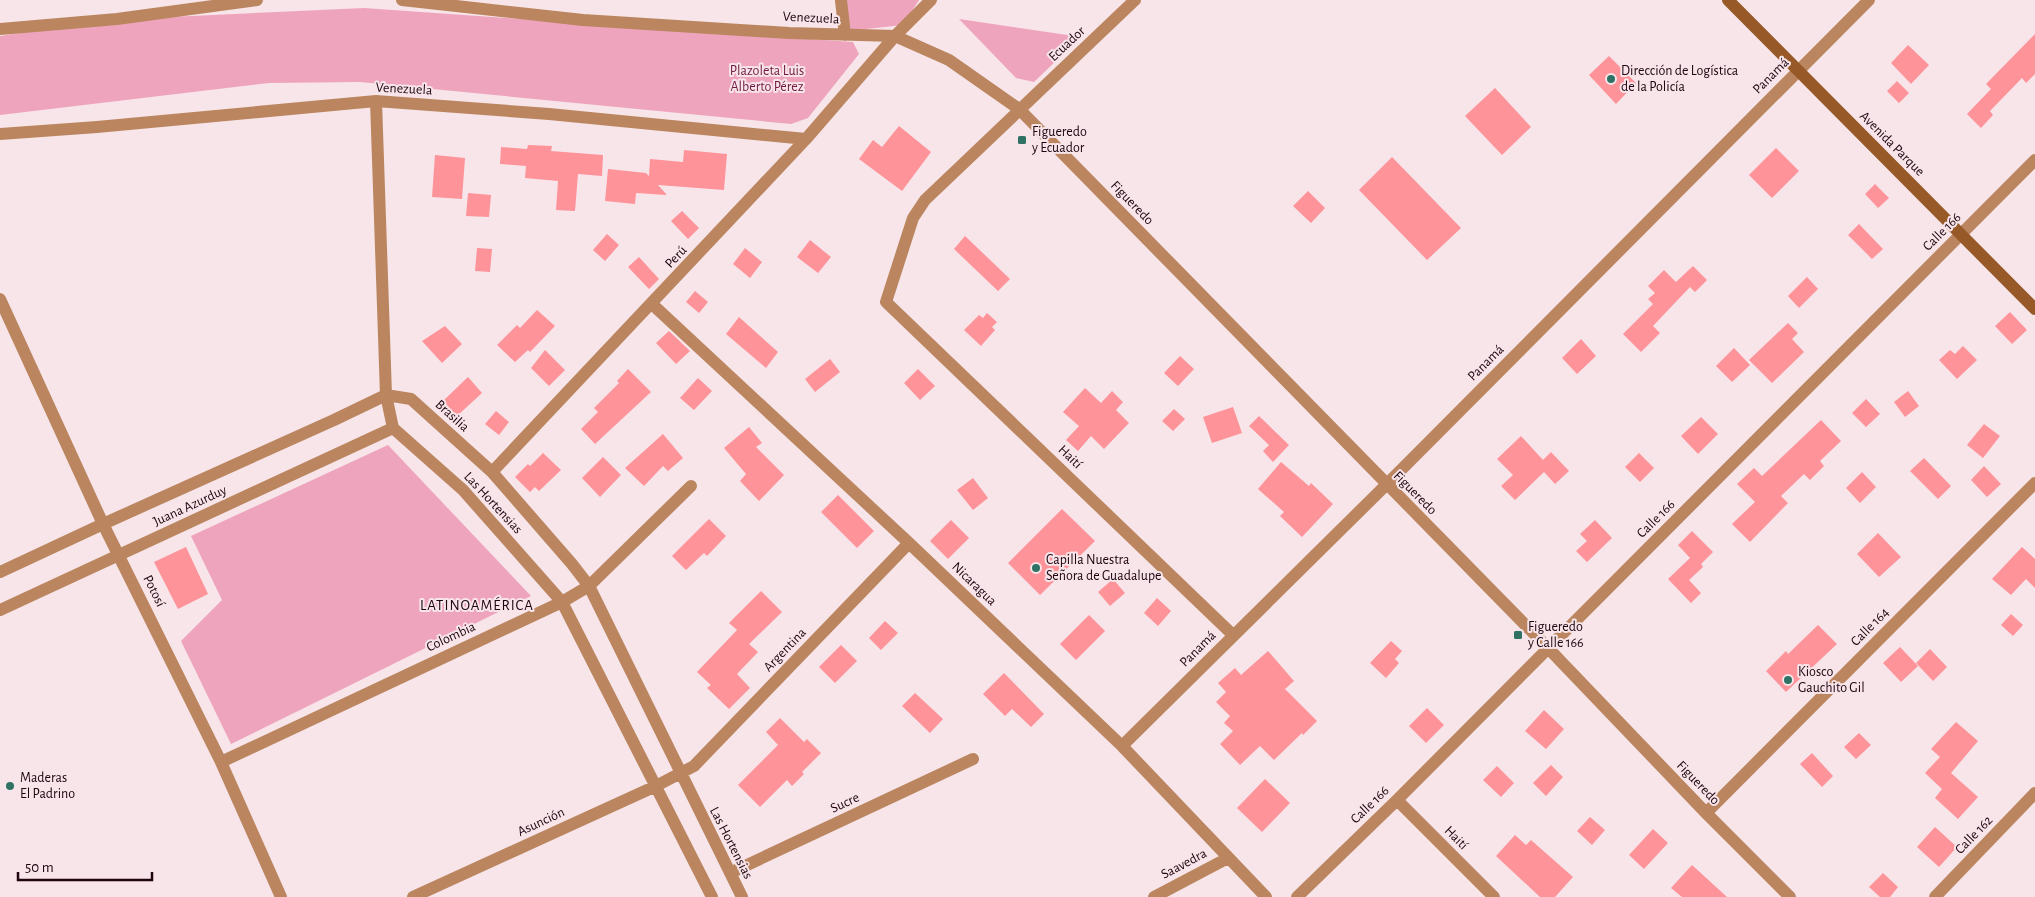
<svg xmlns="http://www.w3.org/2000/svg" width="2035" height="897" viewBox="0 0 2035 897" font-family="'Alegreya Sans',sans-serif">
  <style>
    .green { fill: #efa4be }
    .building { fill: #fe9399 }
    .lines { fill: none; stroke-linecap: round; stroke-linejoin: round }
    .street { stroke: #bb865f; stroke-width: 12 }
    .secondary { stroke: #965927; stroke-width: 12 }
    .poi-dot { fill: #2f7264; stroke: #f7e5ea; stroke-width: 2 }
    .labels { text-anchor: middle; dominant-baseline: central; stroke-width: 4; stroke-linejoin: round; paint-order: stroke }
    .street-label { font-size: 14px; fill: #1f040f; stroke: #f7e5ea }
    .park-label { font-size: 14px; fill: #731b43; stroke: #f7e5ea }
    .poi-label { font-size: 14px; fill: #1f040f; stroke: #f7e5ea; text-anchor: start }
    .neighbourhood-label { font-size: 15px; letter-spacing: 1px; fill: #1f040f; stroke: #f7e5ea }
  </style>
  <rect width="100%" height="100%" fill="#f7e5ea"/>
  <path class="green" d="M835,0H919L903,25L839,32Z
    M364,8L853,42L859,54L808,118L791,124L360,82L269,83L0,115V36L105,20Z
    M959,19L1081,37L1034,82L1016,78Z
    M388,445L531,596L231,744L181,641L222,600L191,536Z"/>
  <path class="building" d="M2035,34V74L2026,83L2022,78L1990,111L1993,115L1981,128L1967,114L1991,89L1986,84Z
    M1908,45L1929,65L1911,84L1891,63Z
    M1609,56L1636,83L1616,104L1589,75Z
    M1897,81L1909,93L1899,103L1887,91Z
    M1495,88L1531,127L1502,155L1465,116Z
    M899,126L931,152L902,191L859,159L873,140L882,147Z
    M528,145L552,146L551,151L603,155L602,176L578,174L575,211L556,210L558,181L525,178L526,166L500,164L501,147L527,149Z
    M1776,148L1799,171L1772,198L1749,175Z
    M684,150L727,154L724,190L658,185L667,195L636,193L635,204L605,201L608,169L646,173L649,176L650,159L683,162Z
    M435,155L465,158L462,199L432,197Z
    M1392,157L1461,228L1427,260L1359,190Z
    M1875,184L1889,198L1878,208L1865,194Z
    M1308,191L1325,208L1311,223L1293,206Z
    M468,193L491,195L489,217L466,216Z
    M682,211L699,228L688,239L671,221Z
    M1859,224L1883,249L1872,259L1848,235Z
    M607,234L619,245L605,261L593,250Z
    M965,236L1010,279L998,291L954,249Z
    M810,240L831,257L818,273L797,257Z
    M477,248L492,249L490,272L475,271Z
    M745,248L762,262L750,278L733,264Z
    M639,257L659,279L649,289L628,267Z
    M1693,266L1707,280L1695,292L1690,287L1653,326L1660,333L1641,352L1623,334L1653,304L1648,299L1655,293L1648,286L1664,270L1676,282Z
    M1807,277L1818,289L1799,308L1788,296Z
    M695,291L708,302L699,313L686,302Z
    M537,310L555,326L530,352L528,350L515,362L497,345L517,325L520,328Z
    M2010,312L2027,330L2012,344L1995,326Z
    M987,313L997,322L992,327L995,330L981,346L964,330L979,315L983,318Z
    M739,317L778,352L766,368L726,334Z
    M1788,323L1798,333L1792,339L1804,352L1772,383L1749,360Z
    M445,326L462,344L442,363L422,341Z
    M669,331L690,351L676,364L656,343Z
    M1581,339L1596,356L1577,374L1562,358Z
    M1963,346L1977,360L1957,379L1939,360L1950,350L1955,354Z
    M1734,348L1750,365L1732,382L1716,366Z
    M545,350L565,370L549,386L531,368Z
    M1180,356L1194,369L1178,386L1164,373Z
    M830,359L840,372L815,392L805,379Z
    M628,369L651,392L595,444L581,429L598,412L594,408L619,383L617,381Z
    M918,369L935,386L920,400L904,383Z
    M468,377L482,393L457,416L443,401Z
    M698,378L712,391L694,410L680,398Z
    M1085,388L1101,403L1112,391L1123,402L1116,410L1129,423L1104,449L1091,436L1078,451L1066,440L1079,426L1063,412Z
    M1908,391L1919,406L1905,417L1894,402Z
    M1866,399L1880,414L1866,427L1852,413Z
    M1233,407L1242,433L1212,443L1203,417Z
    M1174,409L1185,419L1173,431L1162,421Z
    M496,411L509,422L499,435L485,424Z
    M1259,416L1289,445L1273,462L1263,451L1269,445L1249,426Z
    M1701,417L1718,434L1698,454L1681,436Z
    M1821,420L1841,441L1820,461L1824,466L1810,480L1804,474L1781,496L1788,503L1750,542L1732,524L1755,502L1737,484L1754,468L1762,476Z
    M1984,424L2000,436L1983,458L1967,445Z
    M749,427L762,443L756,447L784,475L759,501L740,481L746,474L724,448Z
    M663,434L683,458L668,471L663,466L644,486L625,468Z
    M1521,436L1543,460L1551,452L1569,471L1555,484L1544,472L1515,500L1501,486L1513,475L1497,459Z
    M543,453L561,470L539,491L535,487L530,492L515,477L528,464L530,466Z
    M1639,453L1654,468L1640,482L1625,467Z
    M603,457L621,475L600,497L582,478Z
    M1924,458L1951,486L1938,499L1910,471Z
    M1281,462L1309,486L1311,483L1333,504L1302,537L1280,516L1284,512L1258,489Z
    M1984,466L2001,484L1987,497L1971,480Z
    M1862,472L1876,487L1860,503L1846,488Z
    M973,478L988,498L973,510L957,490Z
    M838,495L874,531L857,548L821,512Z
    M1062,509L1095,541L1040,595L1008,563Z
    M709,519L726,536L707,556L704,553L686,570L672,556Z
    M951,520L969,538L948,559L930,541Z
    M1595,520L1612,538L1587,562L1576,551L1587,541L1580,534Z
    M1692,531L1713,552L1701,564L1703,567L1689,580L1701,593L1691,603L1668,579L1690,558L1678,545Z
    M1878,533L1901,557L1879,577L1857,554Z
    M186,547L208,594L178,609L154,562Z
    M2022,547L2035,559V588L2026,579L2011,595L1992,579Z
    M1113,579L1125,593L1110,606L1098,592Z
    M761,591L782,612L749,644L758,652L737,674L750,688L729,709L707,688L711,685L697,672L737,630L729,623Z
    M1157,598L1171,611L1158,626L1144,613Z
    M2011,614L2023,625L2013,636L2001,625Z
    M1089,615L1105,631L1076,660L1060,644Z
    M885,621L898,633L881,650L869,638Z
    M1818,625L1837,644L1786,692L1766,671L1786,651L1788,654Z
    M1391,641L1402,651L1395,659L1399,663L1386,678L1370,663Z
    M841,645L857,661L835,683L819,667Z
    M1900,647L1918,666L1901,682L1883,663Z
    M1930,649L1947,667L1933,681L1916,663Z
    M1268,651L1294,681L1285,689L1317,721L1303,735L1302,733L1274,760L1260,746L1240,765L1220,744L1233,731L1224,723L1230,716L1216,702L1226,692L1218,683L1235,668L1241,675Z
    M1004,673L1044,714L1031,727L1012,709L1005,716L983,694Z
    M915,693L943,719L930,733L902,706Z
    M1427,708L1444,725L1426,743L1409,726Z
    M1544,710L1564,729L1546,749L1525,731Z
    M780,718L804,742L807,739L821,753L802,772L804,774L792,786L787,780L760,807L738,785L778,745L766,732Z
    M1956,722L1978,741L1951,773L1978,797L1958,819L1935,798L1942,789L1925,773L1940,757L1931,749Z
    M1859,733L1871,745L1856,759L1844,747Z
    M1812,753L1833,776L1822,787L1800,764Z
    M1551,765L1563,777L1546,796L1533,783Z
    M1497,766L1514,783L1501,797L1483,780Z
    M1265,779L1290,803L1262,832L1237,808Z
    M1590,817L1605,830L1592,845L1577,831Z
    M1935,827L1957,847L1939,867L1917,847Z
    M1653,829L1668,843L1644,869L1629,855Z
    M1515,835L1526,845L1531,840L1573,877L1555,897H1540L1496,856Z
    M1692,865L1727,897H1682L1671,888Z
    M1883,873L1898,887L1890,897H1880L1869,887Z"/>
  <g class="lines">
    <path class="street" d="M402,0L583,20L789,33L895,36L949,60L1019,109L1548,648L1706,813L1790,897
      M841,0L845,35
      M1135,0L925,200L913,218L886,302L1233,635
      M0,29L117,19L257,0
      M376,101L386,395L393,428L463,490L562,602L712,897
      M0,134L97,127L376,101L549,114L806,139
      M0,299L103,524L221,762L281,897
      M652,304L909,543L1122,746L1266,897
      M492,472L806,139L895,36L931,0
      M0,572L103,524L334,420L386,395L411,399L492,472L572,564L589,586L742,897
      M0,610L393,428
      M1122,746L1386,485L1869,0
      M221,762L562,602L589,586L691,486
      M1397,800L1494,897
      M1706,813L2035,483
      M730,873L973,759
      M413,897L656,786L694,766L909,543
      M1154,897L1228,858
      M1297,897L1397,800L2035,160
      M1935,897L2035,793"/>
    <path class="secondary" d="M1728,0L2035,309"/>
  </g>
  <g class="poi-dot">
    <circle cx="1611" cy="79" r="5"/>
    <rect x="1017" y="135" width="10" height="10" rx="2.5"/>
    <circle cx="1036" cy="568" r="5"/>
    <rect x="1513" y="630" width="10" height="10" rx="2.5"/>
    <circle cx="1788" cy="680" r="5"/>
    <circle cx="10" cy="786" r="5"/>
  </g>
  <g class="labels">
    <g class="street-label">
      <text transform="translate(811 18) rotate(3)">Venezuela</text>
      <text transform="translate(1067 44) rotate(-43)">Ecuador</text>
      <text transform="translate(1771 76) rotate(-45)">Panamá</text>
      <text transform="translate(404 89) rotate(3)">Venezuela</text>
      <text transform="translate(1892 144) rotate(45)">Avenida Parque</text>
      <text transform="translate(1132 203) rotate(46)">Figueredo</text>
      <text transform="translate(1942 232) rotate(-45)">Calle 166</text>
      <text transform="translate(676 257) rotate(-47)">Perú</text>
      <text transform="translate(1486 363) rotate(-45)">Panamá</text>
      <text transform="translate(452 416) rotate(42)">Brasilia</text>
      <text transform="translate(1070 457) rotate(44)">Haití</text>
      <text transform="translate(1415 493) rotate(45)">Figueredo</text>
      <text transform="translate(493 503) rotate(47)">Las Hortensias</text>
      <text transform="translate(190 506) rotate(-25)">Juana Azurduy</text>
      <text transform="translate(1656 519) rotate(-45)">Calle 166</text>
      <text transform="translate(974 584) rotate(44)">Nicaragua</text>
      <text transform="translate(154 591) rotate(64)">Potosí</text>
      <text transform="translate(1870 627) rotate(-45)">Calle 164</text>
      <text transform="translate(451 637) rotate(-25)">Colombia</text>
      <text transform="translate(1198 649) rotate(-45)">Panamá</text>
      <text transform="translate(785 650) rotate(-46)">Argentina</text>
      <text transform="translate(1698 783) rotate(46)">Figueredo</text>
      <text transform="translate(845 803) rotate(-25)">Sucre</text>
      <text transform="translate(1370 805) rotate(-44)">Calle 166</text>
      <text transform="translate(541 822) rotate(-25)">Asunción</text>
      <text transform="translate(1974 835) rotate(-46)">Calle 162</text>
      <text transform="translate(1456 838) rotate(45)">Haití</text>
      <text transform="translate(731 843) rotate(63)">Las Hortensias</text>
      <text transform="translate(1184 864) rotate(-28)">Saavedra</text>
    </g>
    <g class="park-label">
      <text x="767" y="71">Plazoleta Luis<tspan x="767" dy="16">Alberto Pérez</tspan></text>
    </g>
    <g class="poi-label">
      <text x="1621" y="71">Dirección de Logística<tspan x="1621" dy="16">de la Policía</tspan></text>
      <text x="1032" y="132">Figueredo<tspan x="1032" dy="16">y Ecuador</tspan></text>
      <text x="1046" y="560">Capilla Nuestra<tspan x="1046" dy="16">Señora de Guadalupe</tspan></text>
      <text x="1528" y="627">Figueredo<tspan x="1528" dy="16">y Calle 166</tspan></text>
      <text x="1798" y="672">Kiosco<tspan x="1798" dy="16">Gauchito Gil</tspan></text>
      <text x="20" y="778">Maderas<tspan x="20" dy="16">El Padrino</tspan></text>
    </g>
    <g class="neighbourhood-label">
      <text x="477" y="605">LATINOAMÉRICA</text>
    </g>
  </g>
  <path d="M18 872v8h134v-8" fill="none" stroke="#1f040f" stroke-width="2.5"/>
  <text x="25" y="872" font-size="15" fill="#1f040f" stroke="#f7e5ea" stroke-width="4" paint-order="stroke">50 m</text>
</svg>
